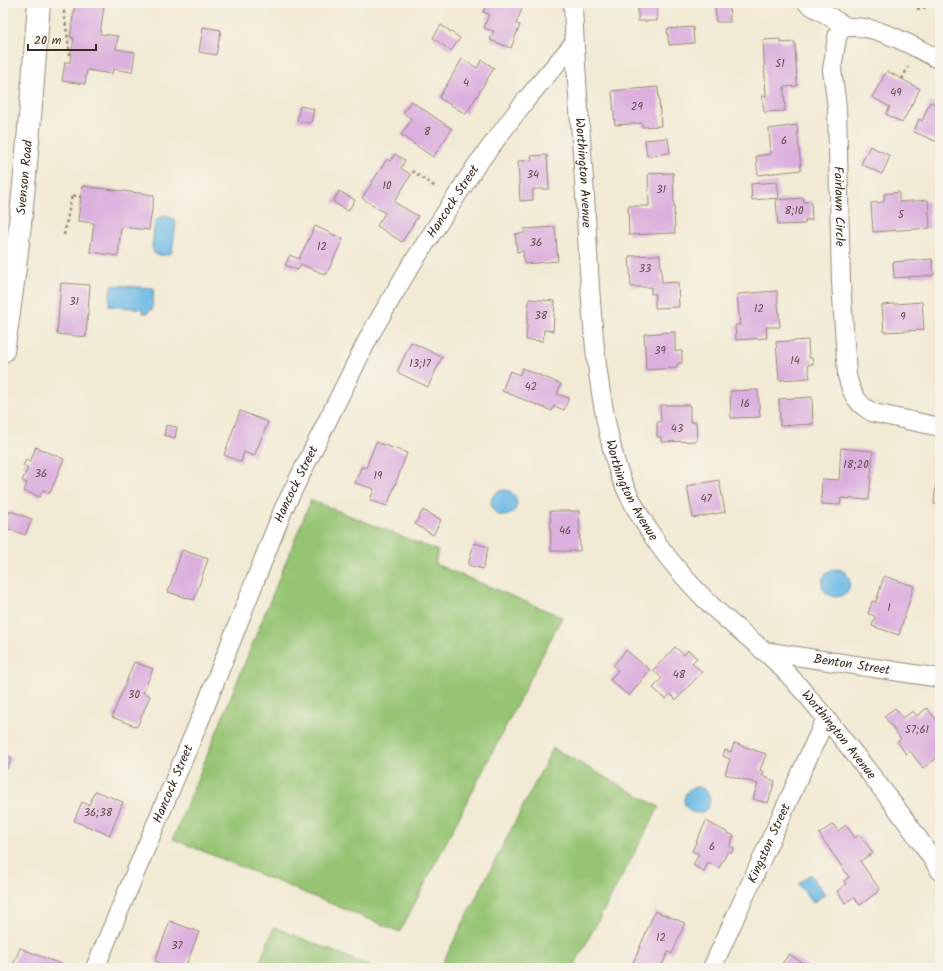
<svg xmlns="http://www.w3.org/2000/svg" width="943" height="971" viewBox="0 0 943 971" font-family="Kalam,sans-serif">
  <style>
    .green { fill: #96c473; stroke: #687748 }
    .water { fill: #6cb9e6; stroke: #547282 }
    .building { fill: #dcb0de }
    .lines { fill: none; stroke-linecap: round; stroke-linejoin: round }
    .street-casing { stroke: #968a79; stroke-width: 20 }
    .secondary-casing { stroke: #968a79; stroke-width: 24 }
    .path { stroke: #968a79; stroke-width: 2.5; stroke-dasharray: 3 3; stroke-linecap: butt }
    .street { stroke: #fff; stroke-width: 18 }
    .secondary { stroke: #fff; stroke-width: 22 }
    .labels { text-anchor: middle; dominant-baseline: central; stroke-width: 3; stroke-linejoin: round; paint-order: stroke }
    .number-label { font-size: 11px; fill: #634c4e }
    .street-label { font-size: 13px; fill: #3b2a1e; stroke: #f7f3e8 }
  </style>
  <rect width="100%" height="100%" fill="#f7f3e8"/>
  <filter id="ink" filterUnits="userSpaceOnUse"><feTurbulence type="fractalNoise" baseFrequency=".025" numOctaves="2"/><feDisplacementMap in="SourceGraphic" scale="8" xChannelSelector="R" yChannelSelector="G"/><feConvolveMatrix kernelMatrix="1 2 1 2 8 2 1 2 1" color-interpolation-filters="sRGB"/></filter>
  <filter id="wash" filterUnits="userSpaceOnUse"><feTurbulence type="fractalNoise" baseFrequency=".012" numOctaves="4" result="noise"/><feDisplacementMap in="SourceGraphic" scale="16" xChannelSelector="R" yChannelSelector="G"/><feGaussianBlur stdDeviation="0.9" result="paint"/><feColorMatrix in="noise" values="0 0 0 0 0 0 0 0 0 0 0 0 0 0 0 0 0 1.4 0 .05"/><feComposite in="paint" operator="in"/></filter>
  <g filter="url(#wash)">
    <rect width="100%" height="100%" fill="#f1ead4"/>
    <path class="green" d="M311,500L438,551L435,564L562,617L400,932L173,839Z
      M553,748L659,807L573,968H440Z
      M274,927L374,968H257Z"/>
    <path class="water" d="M166,216L174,219L176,224L172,252C166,256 162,256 155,254L152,247L155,221L160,217Z
      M111,285L154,288L152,310H149L148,313H143V309L109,306Z
      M491 503a13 13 0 1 1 26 0a13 13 0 1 1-26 0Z
      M822 583a14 14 0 1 1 28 0a14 14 0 1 1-28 0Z
      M684 800a13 13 0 1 1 26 0a13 13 0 1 1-26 0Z
      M810,874L825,894L813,903L798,884Z"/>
    <g id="blocks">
      <path class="building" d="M75,3L104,7L100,34L118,36L116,49L135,52L132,72L113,69L112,74L87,70L85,84L62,81L65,62H70L74,38L70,37Z
        M487,3H524L516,24L520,25L511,48L490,40L494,31L484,28L489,14L483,12Z
        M638,3H662V5H657V21H638Z
        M715,3H729L730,22H716Z
        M441,25L460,38L451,51L433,38Z
        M203,27L221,30L216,55L199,52Z
        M693,27L694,43L669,45L667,29Z
        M780,39V43L795,42L797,86L784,87L785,111L764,112L762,96H766L763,40Z
        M462,59L477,68L482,60L494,68L466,114L439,98Z
        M887,71L920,89L902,123L886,114L890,107L872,97Z
        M658,87L661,126L642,127V123L615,125L612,91Z
        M411,101L452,129L433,157L401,135L412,119L403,113Z
        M930,102L940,106V143L914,132L919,119L922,121Z
        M300,106L314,109L311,123L297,121Z
        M797,125L801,170L758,175L756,156L771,154L769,129Z
        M668,138L670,153L647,156L645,140Z
        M870,146L890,156L882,174L861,164Z
        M395,154L405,160L401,168L411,175L394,202L418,216L402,242L377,226L385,213L362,198L387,159L390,161Z
        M547,155L549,189H533V200L520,201L518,161L532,160L531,156Z
        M673,173L675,233L629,235L628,206H649L648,174Z
        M777,182L779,198L752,200L751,184Z
        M82,186L154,195L149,230L121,227L118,256L90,252L94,223L78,221Z
        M339,191L355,200L348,211L333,202Z
        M899,192V202L928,200L930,228L873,232L871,203L884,202V194Z
        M803,198L804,202L811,201L812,220H805V224L778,225L776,200Z
        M315,226L343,239L326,275L301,264L298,270L285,265L290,255L299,259Z
        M555,227L558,261L524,264L523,251L517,252L515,234L525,233L524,229Z
        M660,255L662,283L678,282L679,307L655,308V293L651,294V287H631L629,256Z
        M932,259L934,275L894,278L893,262Z
        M61,283L90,285L86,337L57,334Z
        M777,291L780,327H766L767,338L736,340L735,325H740L737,294Z
        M529,299L555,301L553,331L544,330L543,341L526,340Z
        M922,302L924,330L884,332L882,305Z
        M675,332V351H682V363L677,364V368L646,370L644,334Z
        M808,340L809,358H812L813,364L808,365L810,378L779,380L776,342Z
        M411,342L442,357L428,387L397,372Z
        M522,368L561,384L557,394L569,398L564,410L554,406L552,411L502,391L510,371L520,375Z
        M758,390L760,417L731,418L730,391Z
        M812,397L813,424L780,426L779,399Z
        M660,405H690V422H696L697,441L661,442V437H657V422H661Z
        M240,411L268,422L254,456L244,452L241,462L224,455Z
        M166,425L177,427L175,438L164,435Z
        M376,442L407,453L387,506L370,500L374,489L355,483L361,467L366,468Z
        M36,447L64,459L50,493L43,490L40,497L24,491L27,483L22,481L28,468L23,466L26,460L30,462Z
        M841,448L873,451L869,500L841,498L840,505L821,504L822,479L839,480Z
        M719,480L725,512L693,518L687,486Z
        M936,483L940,484V505L934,504Z
        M423,510L441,520L433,535L415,524Z
        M10,511L32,519L25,535L4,527Z
        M550,511H579L580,551H551Z
        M474,543L488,547L483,569L468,565Z
        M182,550L208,559L194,600L168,592Z
        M884,576L914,586L899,635L872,626L875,616L868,614L872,601L876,602Z
        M675,647L684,655L688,650L697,658L692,663L702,672L676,700L670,694L666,699L653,688L662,678L653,670Z
        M626,650L650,670L629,696L610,680L618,670L613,666Z
        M134,662L153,669L143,693L150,696L137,727L112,717Z
        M895,708L903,718L913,711L917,716L927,708L938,722L940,720V756L923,768L910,751L906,754L897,742L901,739L884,716Z
        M734,743L766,754L760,770L764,772L762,776L775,781L768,803L753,799L758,784L725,774L730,759L723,756L725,750L731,752Z
        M3,754L12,758L6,770L3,768Z
        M95,791L123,802L110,835L74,821L82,802L89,805Z
        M706,821L734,836L729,846L734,848L731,853L728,851L719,868L708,862L704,872L693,865L699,854L692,851Z
        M833,824L838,831L846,825L855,838L860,835L873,853L860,861L880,890L860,905L854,897L845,903L837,891L846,884L844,881L849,877L819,834Z
        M655,911L685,923L672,954L668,952L662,965L667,968H631Z
        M170,921L199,932L185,968H174L155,961Z
        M20,948L63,965L61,968H12Z
        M789,954L810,968H779Z"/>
    </g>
  </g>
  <g filter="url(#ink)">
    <use href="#blocks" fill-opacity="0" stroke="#968a79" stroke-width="1"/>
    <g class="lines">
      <defs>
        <g id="street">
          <path id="s1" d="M573,3C575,68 581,132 585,196C590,287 592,379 617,467C624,488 636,510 648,529C666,558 690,585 715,609C735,628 758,644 778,664C804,690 827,719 849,747C881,787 913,828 940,871"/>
          <path d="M807,3L847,27"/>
          <path id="s2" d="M940,60C912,46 874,22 843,28L838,34L836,43L832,70L837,107L841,282L847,375C851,393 857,405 874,413L940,427"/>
          <path id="s3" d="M763,651L940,678"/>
          <path id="s4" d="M95,968L202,715L283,510L371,333L408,270L476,166L525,101L574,43"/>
          <path id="s5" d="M712,968L826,718"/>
        </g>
        <g id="secondary">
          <path id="s6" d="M3,351C22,236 30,119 39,3"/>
        </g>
      </defs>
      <use href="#street" class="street-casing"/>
      <use href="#secondary" class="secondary-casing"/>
      <path class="path" d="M63,5L70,55
        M917,9L927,7L929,3
        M902,79L908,67
        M412,171L437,188
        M64,235L72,195L81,197"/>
      <use href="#street" class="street"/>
      <use href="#secondary" class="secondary"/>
    </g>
  </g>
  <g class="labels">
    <g class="number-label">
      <text x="780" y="64">51</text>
      <text x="466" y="83">4</text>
      <text x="896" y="93">49</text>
      <text x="637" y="107">29</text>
      <text x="427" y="132">8</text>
      <text x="784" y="141">6</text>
      <text x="533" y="175">34</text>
      <text x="387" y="186">10</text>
      <text x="661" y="190">31</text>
      <text x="794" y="211">8;10</text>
      <text x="901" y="215">5</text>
      <text x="536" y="243">36</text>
      <text x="322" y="247">12</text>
      <text x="645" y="269">33</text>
      <text x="74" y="302">31</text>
      <text x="759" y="309">12</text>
      <text x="541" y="316">38</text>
      <text x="903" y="317">9</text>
      <text x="660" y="351">39</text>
      <text x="795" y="361">14</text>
      <text x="420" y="364">13;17</text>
      <text x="531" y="387">42</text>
      <text x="745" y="404">16</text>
      <text x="677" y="429">43</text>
      <text x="856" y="465">18;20</text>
      <text x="41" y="474">36</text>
      <text x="378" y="476">19</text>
      <text x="706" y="499">47</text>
      <text x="565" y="531">46</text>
      <text x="889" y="608">1</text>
      <text x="679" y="675">48</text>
      <text x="134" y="695">30</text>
      <text x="917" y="730">57;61</text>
      <text x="98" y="813">36;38</text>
      <text x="712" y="847">6</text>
      <text x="661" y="938">12</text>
      <text x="177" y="946">37</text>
    </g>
    <g class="street-label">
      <text stroke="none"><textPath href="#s1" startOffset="170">Worthington Avenue</textPath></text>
      <text stroke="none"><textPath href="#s6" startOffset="175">Svenson Road</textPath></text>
      <text stroke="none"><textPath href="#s4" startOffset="848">Hancock Street</textPath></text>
      <text stroke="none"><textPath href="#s2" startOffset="285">Fairlawn Circle</textPath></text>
      <text stroke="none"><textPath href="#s4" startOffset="524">Hancock Street</textPath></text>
      <text stroke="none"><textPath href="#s1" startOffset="494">Worthington Avenue</textPath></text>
      <text stroke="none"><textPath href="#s3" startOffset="90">Benton Street</textPath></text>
      <text stroke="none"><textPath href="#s1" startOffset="818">Worthington Avenue</textPath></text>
      <text stroke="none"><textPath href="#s4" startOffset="200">Hancock Street</textPath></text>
      <text stroke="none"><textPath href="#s5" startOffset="137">Kingston Street</textPath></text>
    </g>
  </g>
  <rect width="943" height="971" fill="none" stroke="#f7f3e8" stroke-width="16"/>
  <path d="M28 44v6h68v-6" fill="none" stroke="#3b2a1e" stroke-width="2"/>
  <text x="34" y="44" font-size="12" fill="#3b2a1e" stroke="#f7f3e8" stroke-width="3" paint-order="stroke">20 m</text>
</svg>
